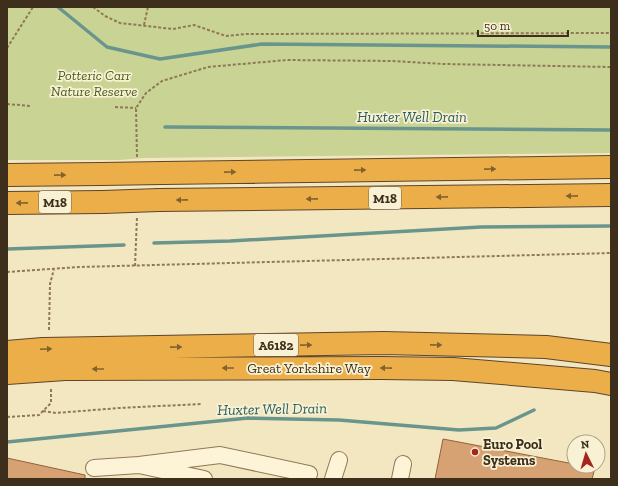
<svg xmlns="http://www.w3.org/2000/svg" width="618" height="486" viewBox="0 0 618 486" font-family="'Zilla Slab',serif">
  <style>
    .green { fill: #c8d394 }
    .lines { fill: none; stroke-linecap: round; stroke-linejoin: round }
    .stream { stroke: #6a958d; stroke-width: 3.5 }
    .building { fill: #d6a273; stroke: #926239 }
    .minor-casing { stroke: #907857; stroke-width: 18 }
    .highway-casing { stroke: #5d452b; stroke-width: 24 }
    .path { stroke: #907857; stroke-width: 2; stroke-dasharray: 3 2; stroke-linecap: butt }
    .minor { stroke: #fdf3d7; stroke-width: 16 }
    .highway { stroke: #ecae49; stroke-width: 22 }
    .highway-bridge-casing { stroke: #5d452b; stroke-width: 24; stroke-linecap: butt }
    .highway-bridge { stroke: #ecae49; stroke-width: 22 }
    .oneway { fill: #84622f }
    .poi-dot { fill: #a6261f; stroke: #f9f1d3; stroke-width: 1.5 }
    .labels { text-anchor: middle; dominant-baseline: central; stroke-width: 3.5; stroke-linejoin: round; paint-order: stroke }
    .shield { fill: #f9f1d3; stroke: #766954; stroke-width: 1 }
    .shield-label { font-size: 13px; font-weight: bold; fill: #3e2f1d }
    .park-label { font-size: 14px; font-style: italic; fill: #4a5d21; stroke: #f9f1d3 }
    .street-label { font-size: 14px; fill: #3e2f1d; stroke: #f9f1d3 }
    .poi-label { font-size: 14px; font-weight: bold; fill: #3e2f1d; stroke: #f9f1d3; text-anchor: start }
    .water-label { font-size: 15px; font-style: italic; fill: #2a5f5f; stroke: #f9f1d3 }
  </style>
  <rect width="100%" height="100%" fill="#f3e7c2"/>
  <path class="green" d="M7,7H611V153L144,158L119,160H7Z"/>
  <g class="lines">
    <path class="stream" d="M58,7L107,47L160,59L262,44L611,47
      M165,127L611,130
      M154,243L230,241L481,227L611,226
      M7,249L124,245
      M7,442L248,418L339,420L459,430L496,428L534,410"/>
  </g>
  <path class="building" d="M443,439L574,464V466L595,468L592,479H435Z
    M7,458L85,475V479H7Z"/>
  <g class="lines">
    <defs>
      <path id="minor" d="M139,465L220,455L309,474
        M94,468L139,465L204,479
        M333,479L339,460
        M400,479L403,464"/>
      <path id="highway" d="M163,173L611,167
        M7,175L101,174
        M159,200L611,195
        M7,203L103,202
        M7,352L43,349L384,343L546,347L611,355
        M7,373L65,369L381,368L453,369L595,381L611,384"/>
    </defs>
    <use href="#minor" class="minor-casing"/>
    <use href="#highway" class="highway-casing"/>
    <path class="path" d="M93,7L105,16L120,23L173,29L194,25L226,36L247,34L611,33
      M144,25L148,7
      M7,48L33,7
      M7,104L31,106
      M115,107L136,108
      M137,157L136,108L146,93L162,81L208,67L287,60L392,61L444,64L611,67
      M135,266L137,217
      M7,272L79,267L611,253
      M49,330L50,284L54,269
      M43,411L56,413L119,408L201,404
      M7,417L39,415L51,403V387"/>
    <use href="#minor" class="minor"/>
    <use href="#highway" class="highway"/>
    <defs>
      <path id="highway-bridge" d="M101,174L163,173
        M103,202L159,200"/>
    </defs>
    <use href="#highway-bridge" class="highway-bridge-casing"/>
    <use href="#highway-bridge" class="highway-bridge"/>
  </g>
  <defs><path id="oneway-solid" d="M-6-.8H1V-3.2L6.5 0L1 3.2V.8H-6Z"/></defs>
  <g class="oneway">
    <use href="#oneway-solid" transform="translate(490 169) rotate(-1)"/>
    <use href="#oneway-solid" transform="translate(360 170) rotate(-1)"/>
    <use href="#oneway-solid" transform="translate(230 172) rotate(-1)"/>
    <use href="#oneway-solid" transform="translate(60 175) rotate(-1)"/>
    <use href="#oneway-solid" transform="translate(572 196) rotate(179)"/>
    <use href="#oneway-solid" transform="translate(442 197) rotate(179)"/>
    <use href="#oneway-solid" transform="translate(312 199) rotate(179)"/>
    <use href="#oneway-solid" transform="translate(182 200) rotate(179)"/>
    <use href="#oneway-solid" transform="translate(22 203) rotate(179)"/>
    <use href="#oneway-solid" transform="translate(306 345) rotate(-1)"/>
    <use href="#oneway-solid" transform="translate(436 345) rotate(1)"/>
    <use href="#oneway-solid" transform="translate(176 347) rotate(-1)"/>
    <use href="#oneway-solid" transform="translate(46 349) rotate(-2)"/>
    <use href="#oneway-solid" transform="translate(228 368) rotate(180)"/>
    <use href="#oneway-solid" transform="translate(386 368) rotate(-179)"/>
    <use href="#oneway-solid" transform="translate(98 369) rotate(180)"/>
  </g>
  <circle class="poi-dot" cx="475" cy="452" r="4"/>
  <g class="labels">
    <g class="shield">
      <rect x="369" y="187" width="32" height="22" rx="3"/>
      <rect x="39" y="191" width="32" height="22" rx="3"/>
      <rect x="254" y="334" width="44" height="22" rx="3"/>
    </g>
    <g class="shield-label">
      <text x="385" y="198">M18</text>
      <text x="55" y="202">M18</text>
      <text x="276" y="345">A6182</text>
    </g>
    <g class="park-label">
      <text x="94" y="75">Potteric Carr<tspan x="94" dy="16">Nature Reserve</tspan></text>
    </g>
    <g class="street-label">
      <text x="309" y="368">Great Yorkshire Way</text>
    </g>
    <g class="poi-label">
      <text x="483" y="444">Euro Pool<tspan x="483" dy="16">Systems</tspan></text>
    </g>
    <g class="water-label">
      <text x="412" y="117">Huxter Well Drain</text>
      <text transform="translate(272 409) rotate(-1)">Huxter Well Drain</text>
    </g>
  </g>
  <rect width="618" height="486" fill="none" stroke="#3e2f1d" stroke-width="16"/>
  <g transform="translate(586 454) rotate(355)"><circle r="19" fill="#f9f1d3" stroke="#aea38a"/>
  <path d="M0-3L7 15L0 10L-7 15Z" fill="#a6261f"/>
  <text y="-6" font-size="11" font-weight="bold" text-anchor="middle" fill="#3e2f1d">N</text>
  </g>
  <path d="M478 30v6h90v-6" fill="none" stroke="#3e2f1d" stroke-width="2"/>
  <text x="484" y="30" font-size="12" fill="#3e2f1d" stroke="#f9f1d3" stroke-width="3" paint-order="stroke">50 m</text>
</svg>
